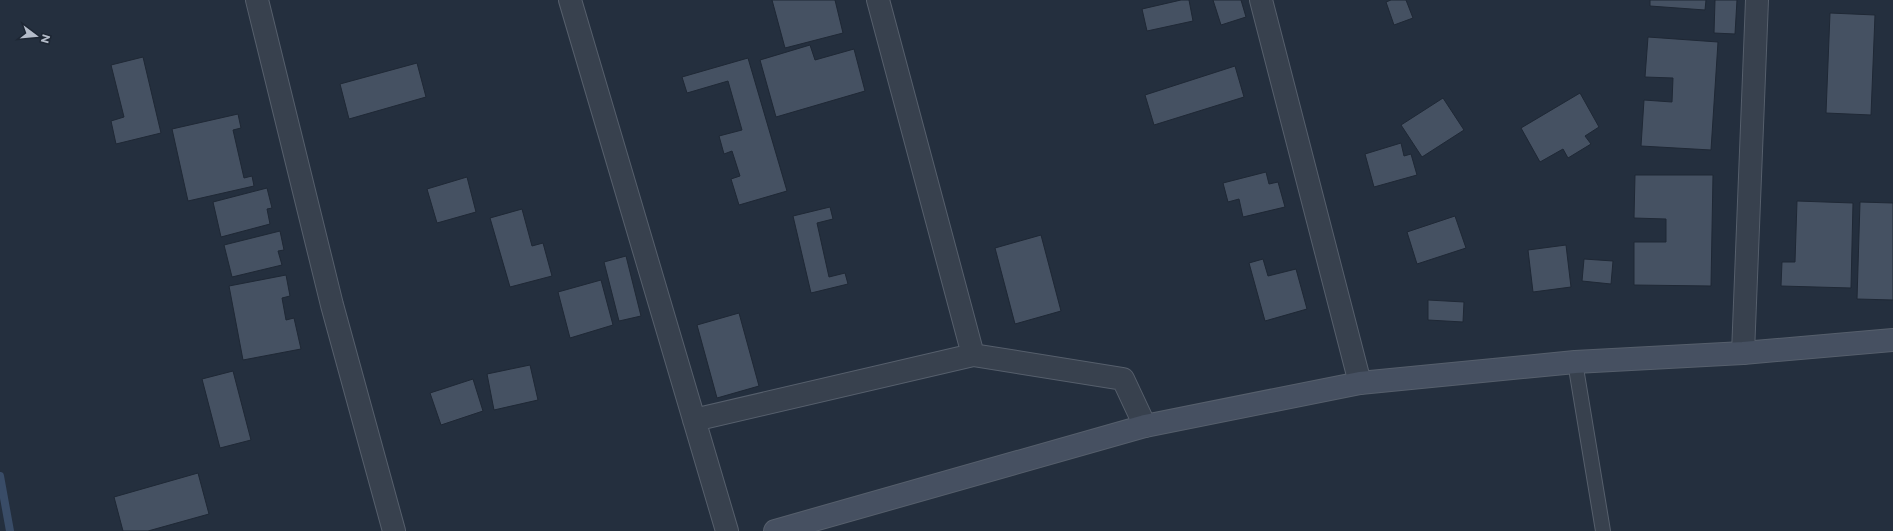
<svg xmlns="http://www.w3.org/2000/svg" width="1893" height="531" viewBox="0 0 1893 531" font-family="Montserrat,sans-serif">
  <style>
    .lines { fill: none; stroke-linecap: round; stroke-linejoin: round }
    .stream { stroke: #394c67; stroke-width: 8 }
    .building { fill: #455162; stroke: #1f2835 }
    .service-casing { stroke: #565f6c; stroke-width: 16 }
    .minor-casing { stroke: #565f6c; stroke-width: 24 }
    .secondary-casing { stroke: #565f6c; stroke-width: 24 }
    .service { stroke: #38414e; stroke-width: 14 }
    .minor { stroke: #38414e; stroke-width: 22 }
    .secondary { stroke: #465061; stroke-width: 22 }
  </style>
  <rect width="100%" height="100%" fill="#242f3e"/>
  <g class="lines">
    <path class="stream" d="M0,476L10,531"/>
  </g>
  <path class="building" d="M772,0H835L843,33L785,48Z
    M1181,0H1189L1193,21L1147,31L1142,9Z
    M1213,0H1241L1246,17L1221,25Z
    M1391,0H1406L1413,18L1394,25L1386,2Z
    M1650,0H1706L1705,10L1650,6Z
    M1715,0H1737L1735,34L1714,33Z
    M1830,13L1875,15L1871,115L1826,113Z
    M1648,37L1718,42L1711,150L1641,146L1644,100L1672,102L1673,78L1645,77Z
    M810,45L815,60L854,49L865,91L776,117L760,60Z
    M143,57L161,133L116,144L111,121L124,117L111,65Z
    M748,58L787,191L739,205L731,179L740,176L732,151L724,154L719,136L742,130L728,81L687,93L682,77Z
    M417,63L426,97L349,119L340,84Z
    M1235,66L1244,97L1154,125L1145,95Z
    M1580,93L1599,127L1585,136L1591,144L1568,158L1563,149L1540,162L1521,128Z
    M1443,98L1464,130L1422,157L1401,125Z
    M238,114L241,128L233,130L244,178L252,176L254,186L188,201L172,129Z
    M1401,143L1404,156L1411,154L1417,175L1374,187L1365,154Z
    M1266,172L1269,184L1278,182L1285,207L1243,217L1239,199L1228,202L1223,183Z
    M1635,175H1713L1711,286L1634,285V242H1666V219L1634,218Z
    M467,177L476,212L437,223L427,189Z
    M267,188L272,208L267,209L270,224L221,237L213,202Z
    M1797,201L1853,203L1851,288L1781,286L1782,262H1795Z
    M1860,202L1893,203V300L1857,299Z
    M830,207L833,219L817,223L829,277L845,273L848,284L811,293L793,216Z
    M522,209L532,246L543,243L552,276L510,287L490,218Z
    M1455,216L1466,248L1417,264L1407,232Z
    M280,231L284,250L278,251L282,265L232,277L224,245Z
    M1041,235L1061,311L1015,324L995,248Z
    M1566,245L1571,287L1533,292L1528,250Z
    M626,256L641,316L619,321L604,262Z
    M1263,259L1268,276L1296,269L1307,309L1265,321L1249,263Z
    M1584,259L1613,261L1611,284L1582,281Z
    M286,275L290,296L282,298L286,320L294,318L301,349L243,360L229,286Z
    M601,280L613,325L570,338L558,292Z
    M1428,300L1464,302L1463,322L1428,320Z
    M739,313L759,386L717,398L697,325Z
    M530,365L538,400L494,410L487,374Z
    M233,371L251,440L220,448L202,379Z
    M473,379L483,411L441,425L430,393Z
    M198,473L209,514L148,531H123L114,497Z"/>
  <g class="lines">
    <defs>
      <path id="service" d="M1575,362L1603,531"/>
      <path id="minor" d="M257,0L332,305L394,531
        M570,0L727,531
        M878,0L973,355L1123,379L1145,426
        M1261,0L1360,383
        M1743,353L1757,0
        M694,420L973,355"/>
      <path id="secondary" d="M775,531L1145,426L1360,383L1575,362L1743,353L1893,340"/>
    </defs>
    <use href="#service" class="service-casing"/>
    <use href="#minor" class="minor-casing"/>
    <use href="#secondary" class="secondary-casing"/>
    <use href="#service" class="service"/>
    <use href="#minor" class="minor"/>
    <use href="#secondary" class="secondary"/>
  </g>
  <g transform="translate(36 36) rotate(106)" stroke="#1d2633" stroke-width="3" paint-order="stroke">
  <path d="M0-3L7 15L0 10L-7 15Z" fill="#b4bcc9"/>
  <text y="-6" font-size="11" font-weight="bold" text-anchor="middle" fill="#b4bcc9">N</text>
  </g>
</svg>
